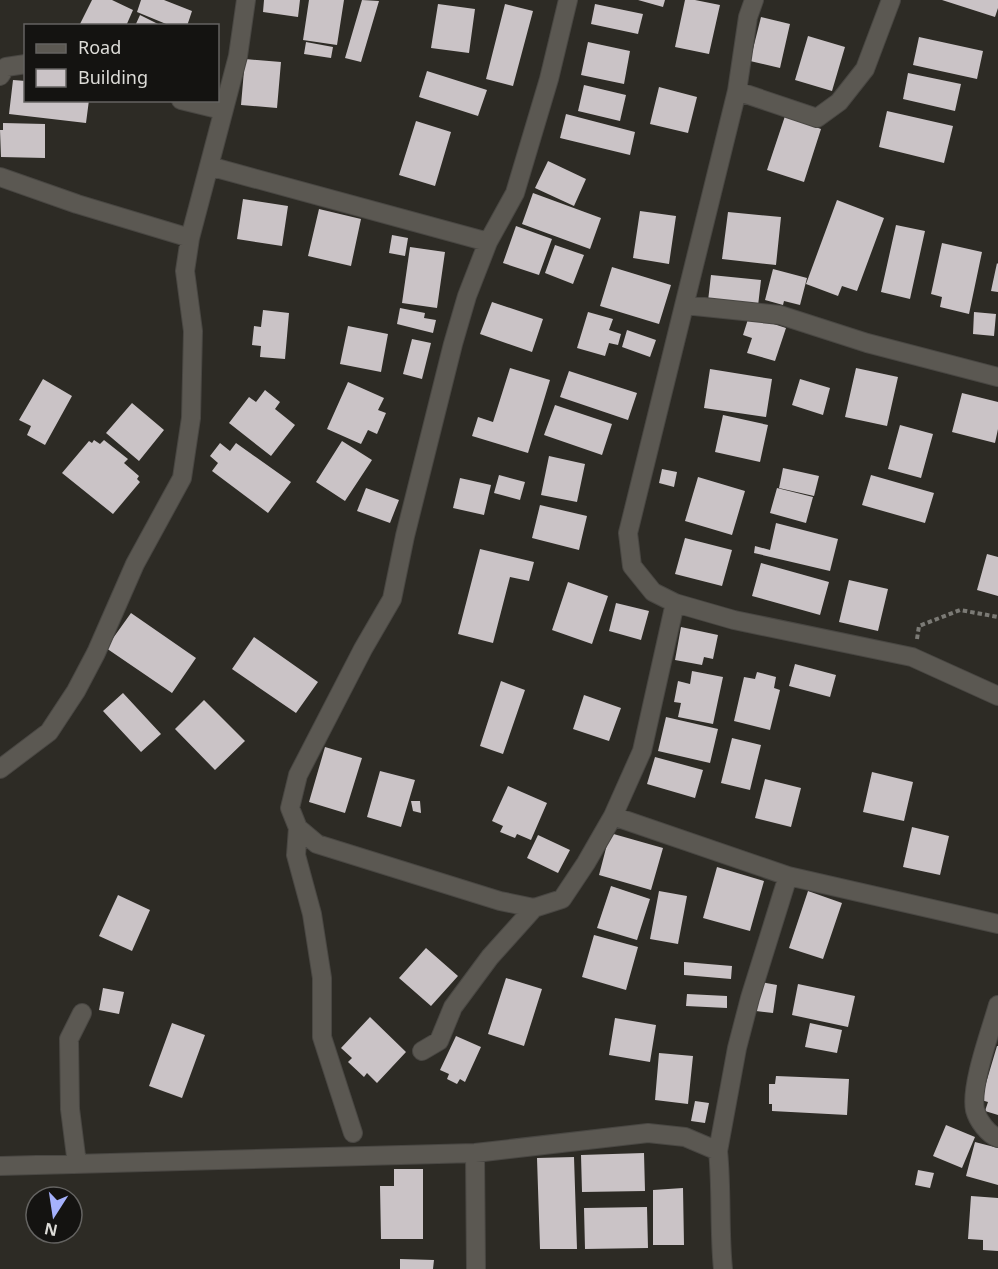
<svg xmlns="http://www.w3.org/2000/svg" width="998" height="1269" viewBox="0 0 998 1269" font-family="'Noto Sans',sans-serif">
  <style>
    .building { fill: #cac3c6 }
    .lines { fill: none; stroke-linecap: round; stroke-linejoin: round }
    .street-casing { stroke: #494743; stroke-width: 20 }
    .path { stroke: #7b7a75; stroke-width: 4; stroke-dasharray: 4.5 3; stroke-linecap: butt }
    .street { stroke: #5b5852; stroke-width: 18 }
  </style>
  <rect width="100%" height="100%" fill="#2d2b25"/>
  <path class="building" d="M92,0H112L133,10L126,26H79Z
    M141,0H164L192,11L187,26H171L137,12Z
    M264,0H300L298,17L263,12Z
    M309,0H344L337,45L303,40Z
    M362,0L379,1L361,62L345,58Z
    M638,0H665L663,7Z
    M685,0H695L720,5L709,54L675,47Z
    M942,0H998V8L995,17Z
    M438,4L475,9L469,53L431,48Z
    M505,4L533,11L513,86L486,79Z
    M595,4L643,14L638,34L591,24Z
    M140,15L162,26H135Z
    M761,17L790,24L780,68L750,61Z
    M808,36L845,47L832,91L795,80Z
    M919,37L983,51L977,79L913,65Z
    M306,42L333,47L331,58L304,54Z
    M588,42L630,51L624,84L581,75Z
    M245,59L281,62L277,108L241,105Z
    M427,71L487,90L478,116L419,97Z
    M908,73L961,84L955,111L903,99Z
    M13,80L26,81V100H89L86,123L9,114Z
    M584,85L626,95L620,121L578,111Z
    M659,87L697,97L688,133L650,124Z
    M887,111L953,126L944,163L879,147Z
    M566,114L635,132L630,155L560,138Z
    M785,116L821,129L804,182L767,170Z
    M416,121L451,132L435,186L399,175Z
    M3,123L45,124V158L1,157L0,130H3Z
    M548,161L586,179L574,206L535,188Z
    M533,193L601,218L590,249L522,224Z
    M243,199L288,206L282,246L237,239Z
    M837,200L884,218L857,291L842,286L838,296L806,284Z
    M319,209L361,219L351,266L308,256Z
    M640,211L676,216L669,264L633,258Z
    M728,212L781,217L776,265L722,259Z
    M896,225L925,231L910,299L881,292Z
    M516,226L552,239L539,275L503,263Z
    M392,235L408,238L405,256L389,253Z
    M942,243L982,252L969,314L940,307L942,297L931,294Z
    M555,245L584,255L573,284L545,273Z
    M410,247L445,252L437,308L402,303Z
    M997,263L998,264V292L991,291Z
    M612,267L671,285L659,324L600,306Z
    M773,269L807,278L800,305L784,301L783,305L765,300Z
    M711,275L761,280L758,306L708,301Z
    M492,302L543,319L532,352L480,334Z
    M400,308L425,313L424,318L436,320L433,333L397,324Z
    M263,310L289,313L285,359L260,357L261,346L252,345L254,326L261,327Z
    M588,312L613,319L609,330L621,334L618,345L609,343L605,356L577,348Z
    M974,312L996,314L994,336L973,334Z
    M749,316L786,328L775,361L747,353L752,338L743,335Z
    M348,326L388,334L381,372L340,364Z
    M627,330L656,340L650,357L622,347Z
    M412,339L431,343L422,379L403,374Z
    M510,368L550,380L528,453L472,436L478,417L493,422Z
    M856,368L898,377L887,426L845,417Z
    M710,369L772,379L766,417L704,408Z
    M569,371L637,393L628,420L560,397Z
    M43,379L72,396L45,445L27,435L31,426L19,420Z
    M800,379L830,388L823,415L792,405Z
    M348,382L384,398L378,410L386,413L377,434L368,430L361,444L327,429Z
    M265,390L280,402L275,409L295,425L271,456L229,423L249,397L256,402Z
    M962,393L998,402V429L995,443L952,432Z
    M132,403L164,430L139,461L106,433Z
    M555,405L612,424L602,455L544,435Z
    M723,415L768,425L760,462L715,452Z
    M900,425L933,434L921,478L888,469Z
    M94,440L100,444L104,440L128,459L124,463L139,476L137,479L140,482L113,514L62,473L89,441L92,443Z
    M342,441L372,460L345,501L316,482Z
    M220,443L230,451L236,443L291,482L268,513L212,471L218,463L210,456Z
    M549,456L585,464L577,502L541,495Z
    M783,468L819,476L814,496L779,488Z
    M662,469L677,472L674,487L659,483Z
    M499,475L525,482L520,500L494,493Z
    M871,475L934,493L925,523L862,505Z
    M698,477L745,491L732,535L685,521Z
    M460,478L491,485L484,515L453,508Z
    M366,488L399,500L390,523L357,511Z
    M777,488L813,497L806,523L770,513Z
    M540,505L587,516L579,550L532,538Z
    M776,523L838,539L830,571L754,553L755,546L770,550Z
    M685,538L732,550L722,586L675,574Z
    M480,549L534,562L529,581L510,577L493,643L458,634Z
    M987,554L998,557V596L977,590Z
    M761,563L829,582L820,615L752,596Z
    M849,580L888,589L878,631L839,622Z
    M568,582L608,596L592,644L552,630Z
    M616,603L649,611L641,640L609,631Z
    M131,613L196,658L172,693L106,648Z
    M681,627L718,635L713,659L704,657L702,665L675,660Z
    M254,637L318,682L296,713L232,669Z
    M795,664L836,675L830,697L789,686Z
    M692,671L723,677L713,724L678,717L681,703L674,702L678,681L690,684Z
    M757,672L776,677L774,688L780,690L770,730L734,721L744,677L755,679Z
    M501,681L525,690L503,754L480,746Z
    M123,693L161,734L141,752L103,711Z
    M584,695L621,708L609,741L573,729Z
    M204,700L245,741L215,770L175,729Z
    M666,717L718,729L710,763L658,751Z
    M732,738L761,745L750,790L721,783Z
    M325,747L362,758L345,813L309,802Z
    M655,757L703,770L695,798L647,784Z
    M380,771L415,780L401,827L367,817Z
    M872,772L913,782L904,821L863,812Z
    M765,779L801,788L791,827L755,818Z
    M508,786L547,803L531,840L517,834L515,838L500,832L503,826L492,821Z
    M411,801H420L421,813L413,811Z
    M912,827L949,836L940,875L903,867Z
    M610,833L663,848L651,890L599,875Z
    M538,835L570,850L558,873L527,858Z
    M717,867L764,881L750,931L703,918Z
    M611,886L650,899L637,940L597,928Z
    M659,891L687,896L678,944L650,939Z
    M808,891L842,903L823,959L789,948Z
    M118,895L150,910L132,951L99,936Z
    M594,935L638,947L626,990L582,977Z
    M426,948L458,976L431,1006L399,978Z
    M684,962L732,966L731,979L684,975Z
    M506,978L542,989L524,1046L488,1034Z
    M760,982L777,985L773,1013L756,1011Z
    M798,984L855,996L848,1027L792,1015Z
    M103,988L124,992L119,1014L99,1010Z
    M687,994L727,996V1008L686,1006Z
    M370,1017L406,1052L377,1083L367,1073L364,1077L348,1062L352,1058L341,1048Z
    M615,1018L656,1025L650,1062L609,1055Z
    M172,1023L205,1035L182,1098L149,1086Z
    M810,1023L842,1030L837,1053L805,1047Z
    M456,1036L481,1047L465,1082L460,1079L457,1084L447,1079L449,1074L440,1070Z
    M997,1046H998V1115L985,1111L988,1102L981,1100Z
    M659,1053L693,1056L688,1104L655,1100Z
    M776,1076L849,1079L847,1115L772,1111V1104H769V1084H775Z
    M695,1101L709,1103L705,1123L691,1121Z
    M946,1125L975,1137L962,1168L933,1156Z
    M975,1142L998,1148V1185L966,1176Z
    M644,1153L645,1191L582,1192L581,1155Z
    M574,1157L577,1249H540L537,1158Z
    M394,1169H423V1239H381L380,1186H394Z
    M918,1170L934,1173L930,1188L915,1185Z
    M683,1188L684,1245H653V1190Z
    M971,1196L998,1198V1251L983,1250V1240L968,1239Z
    M647,1207L648,1248L585,1249L584,1208Z
    M400,1259L434,1260L433,1269H400Z"/>
  <g class="lines">
    <defs>
      <path id="street" d="M568,0L549,79L515,193L488,242L467,296L453,344L405,536L392,599L363,649L298,775L290,808L298,828L317,844L500,901L534,908L562,899L586,863L613,816L642,751L675,603
        M754,0L748,17L737,91L628,533L632,566L653,592L675,603L734,620L912,657L998,696
        M0,76L6,67L26,64
        M737,91L817,118L839,102L865,69L891,0
        M181,100L222,110
        M209,166L238,56L246,0
        M0,177L77,204L190,238
        M685,305L780,315L867,343L998,377
        M0,769L49,732L76,691L96,653L135,564L182,478L191,418L193,331L185,271L190,238L209,166L488,242
        M613,816L788,876L998,924
        M298,828L296,855L312,914L322,978V1037L353,1133
        M998,1005C991,1030 970,1086 975,1110C978,1121 988,1134 998,1138
        M422,1051L439,1041L453,1007L490,957L534,908
        M718,1151L737,1048L750,998L788,876
        M475,1153L476,1269
        M77,1164L70,1109L69,1039L82,1013
        M0,1166L475,1153L648,1133L685,1137L718,1151C722,1190 719,1230 723,1269"/>
    </defs>
    <use href="#street" class="street-casing"/>
    <path class="path" d="M917,639L919,626L960,610L998,617"/>
    <use href="#street" class="street"/>
  </g>
  <rect x="24" y="24" width="195" height="78" fill="#141311" stroke="#646361" stroke-width="1.5"/>
  <rect x="36" y="44" width="30" height="9" fill="#5b5852" stroke="#646361" stroke-width="1.5"/>
  <text x="78" y="54" font-size="18" fill="#dddcd8">Road</text>
  <rect x="36" y="69" width="30" height="18" fill="#cac3c6" stroke="#646361" stroke-width="1.5"/>
  <text x="78" y="84" font-size="18" fill="#dddcd8">Building</text>
  <g transform="translate(54 1215) rotate(192)"><circle r="28" fill="#141311" stroke="#646361" stroke-width="1.5"/>
  <path d="M0-4.5L10 22L0 15L-10 22Z" fill="#a5b1fc"/>
  <text y="-9" font-size="16" font-weight="bold" text-anchor="middle" fill="#dddcd8">N</text>
  </g>
</svg>
